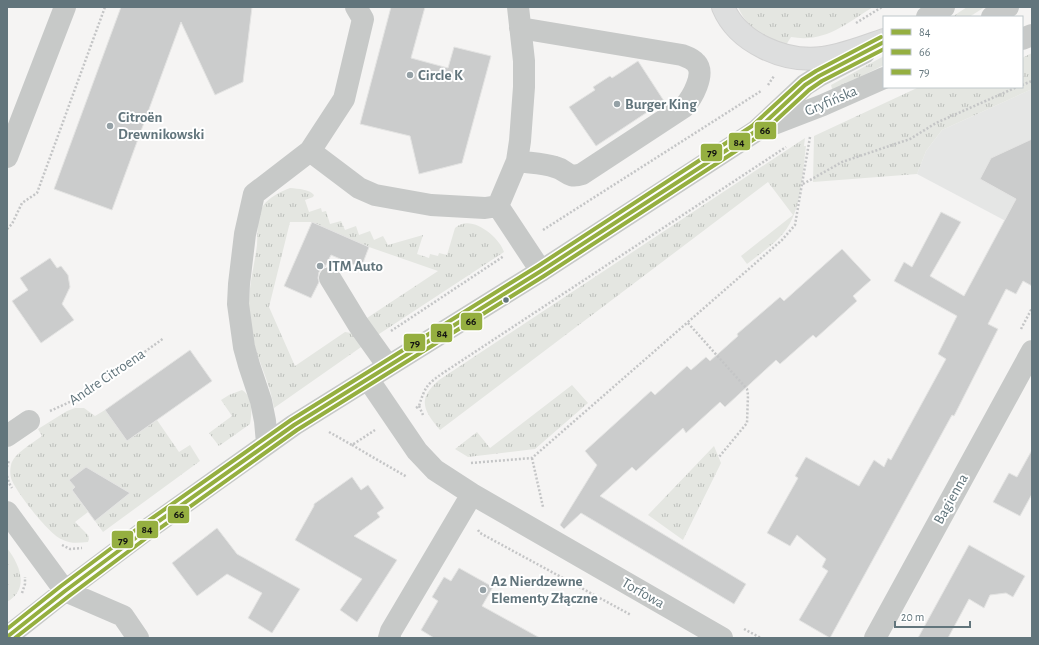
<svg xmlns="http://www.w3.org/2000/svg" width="1039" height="645" viewBox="0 0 1039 645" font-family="'Alegreya Sans',sans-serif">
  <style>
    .built { fill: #e5e6e5 }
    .grass { fill: url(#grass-tufts) }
    .building { fill: #cbcccc; stroke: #e4e4e3 }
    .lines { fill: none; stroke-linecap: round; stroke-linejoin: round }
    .major-casing { stroke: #d1d1d1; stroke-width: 24 }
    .path { stroke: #c4c5c6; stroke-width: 2.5; stroke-dasharray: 2 2; stroke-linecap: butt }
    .minor { stroke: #c7c9c8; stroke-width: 22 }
    .major { stroke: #dddede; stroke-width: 22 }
    .bus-1-casing { stroke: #fff; stroke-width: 7 }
    .bus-2-casing { stroke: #fff; stroke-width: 7 }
    .bus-3-casing { stroke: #fff; stroke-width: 7 }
    .bus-1 { stroke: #95af40; stroke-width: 4 }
    .bus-2 { stroke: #95af40; stroke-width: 4 }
    .bus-3 { stroke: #95af40; stroke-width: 4 }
    .poi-dot { fill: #95a1a6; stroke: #fff; stroke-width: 1.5 }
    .bus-dot { fill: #62757c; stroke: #fff; stroke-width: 1.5 }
    .labels { text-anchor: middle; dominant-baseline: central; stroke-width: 4; stroke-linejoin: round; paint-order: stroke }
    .poi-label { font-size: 15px; font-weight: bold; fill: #62757c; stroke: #fff; text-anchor: start }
    .street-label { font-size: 15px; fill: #62757c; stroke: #fff }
    .line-badge { stroke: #fff; stroke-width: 1.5 }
    .pale-badge-label { font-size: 11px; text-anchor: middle; font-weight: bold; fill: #111 }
  </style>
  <defs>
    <pattern id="grass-tufts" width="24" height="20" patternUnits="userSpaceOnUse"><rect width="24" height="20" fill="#e4e6e1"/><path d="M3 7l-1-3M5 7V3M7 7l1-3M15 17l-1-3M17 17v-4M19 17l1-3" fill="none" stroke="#bcbfbb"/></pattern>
  </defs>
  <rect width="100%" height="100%" fill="#f5f4f3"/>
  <path class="built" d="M1032,89V235L917,174L926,151L942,130Z"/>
  <path class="grass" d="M738,7H873C846,24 825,43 791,37L786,45C764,38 747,28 738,7Z
    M967,7H985L969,17H952Z
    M1032,53V89L942,130L926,151L917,174L813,182L814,136L917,88L1022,87V58Z
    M884,56V65L834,90L832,89L831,85Z
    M805,138L804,146H806C802,176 802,216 779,238C769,248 758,255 747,264L741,256L793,215L768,182L440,430C423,410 417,399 439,380Z
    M290,188C299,189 309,189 314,195L313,197L305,200L309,212L321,208L322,212L326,211L330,224L341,221L345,230L356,226L359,235L370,231L374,240L383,236L388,245L423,235L417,254L429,258L430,254L438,256L439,253L447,255L455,228C470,213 499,236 504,252L376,336L364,320L438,271L369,247L312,222H290L269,307L295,366L345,332L358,334L364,345L274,408C271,388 262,369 256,350C253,341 251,330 250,320C246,295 254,269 257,245C258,232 256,218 263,206C269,197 280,192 290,188Z
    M572,385L588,403L535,449L468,457L455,449L477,432L490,448Z
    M242,390C253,396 252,414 250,424L219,446L209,433L232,416L221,400L229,395Z
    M75,408H84L95,416L105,410L127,441L157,420L179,452L190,445L200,461L103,532L95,521L130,493L94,472L70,480L75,487L72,490L88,512L75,522L88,535L89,539L88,542C78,543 70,544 61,539C48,533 15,491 11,478C10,474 10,469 11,465C13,454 33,443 42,436L38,429L67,411Z
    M714,446L721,463L683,540L648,515Z
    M7,548C20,565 30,589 7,602Z"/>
  <path class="building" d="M121,7H252L243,82L215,95L181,22L112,210L54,189Z
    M391,7H425L411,58L448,68L454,47L491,56L462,163L419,174L410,136L360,124Z
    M638,61L664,101L596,146L569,107L595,90L593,87L610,76L612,78Z
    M1032,139V286L1023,281L1016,294L1006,289L988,324L998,329L954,416L952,415L830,638L799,620L828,571L822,567L826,559L797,535L790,546L767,533L798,478L795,476L806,457L859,486L874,460L884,467L888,458L891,460L946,359L938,354L957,316L894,281L904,262L912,267L941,212L961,222L930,276L964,296L1016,199L980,179L991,158Z
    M312,222L369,247L361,268L331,255L325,267L319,272L318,278L319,282L311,298L284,286Z
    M842,249L871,280L853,296L857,301L816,338L813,335L780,364L776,360L725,407L720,402L686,433L683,428L636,471L632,467L600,496L746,584L734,604L581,513L564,529L560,525L597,465L585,451L651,391L655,395L687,366L691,370L706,357L710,361L738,336L737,334L780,297L784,301Z
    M50,258L57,268L61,266L68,275L70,287L62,304L74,320L41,343L12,301L28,290L20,278Z
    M190,350L212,381L127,441L105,410Z
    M1032,450V494L1020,516L993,502L1009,473L1017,477Z
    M86,467L130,493L95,521L72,490L75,487L69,480Z
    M352,477L361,490L368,485L384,508L377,513L380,517L354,536L397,560L357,622L340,610L362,579L295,540L314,506V504Z
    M217,528L237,554L300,589L272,633L248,618L262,593L227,574L197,596L172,563Z
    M969,545L1025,576L1013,597L1006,593L990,595L984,608L969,599L948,638H918Z
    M459,568L493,587L482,606L540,638H434L421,630L438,601L432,597L444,577L451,581Z"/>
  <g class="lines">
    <defs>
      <path id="major" d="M723,7C738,43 785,63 823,58C844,55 864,47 884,40"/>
    </defs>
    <use href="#major" class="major-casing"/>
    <path class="path" d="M856,23L882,7
      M768,85L774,76
      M1022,85L1032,81
      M803,184L842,162L910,139L936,123L1017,87
      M7,229L12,224L22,203L37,193L105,7
      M543,230L761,91
      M688,323L747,389L748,395L747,423L719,457
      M1021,329L1032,308
      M391,331L504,256
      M419,406L423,415
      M416,408L419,406C425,387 427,384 443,373L786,147
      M50,411L83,396L164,338
      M329,432L352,445L375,430
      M352,445L407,477
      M532,458L543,507
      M471,463L532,458L782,240L795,225L810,137
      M7,467L9,460
      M7,476L9,483L12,488
      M478,530L480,533L631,615
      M62,545L70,549L82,548
      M22,593L25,584V577
      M744,629L761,638"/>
    <path class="minor" d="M927,17L944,7
      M992,17L1008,7
      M1022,39L1032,35
      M766,127L823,105L884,78
      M310,151L359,188L375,195L431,205L485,208L498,206
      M7,157L65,7
      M517,161C529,163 543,163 555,167C567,170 567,179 582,174L684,107C692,98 706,74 696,63C692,58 687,57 682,55L520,28
      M498,206L517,161L520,141L524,87V61L518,7
      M498,206L541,271
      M330,278L358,324L388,366
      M368,379L417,451L435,470L472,494L722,638
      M7,436L29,421
      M267,443L265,421L261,401L249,365L244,347L238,304L239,284L245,234L254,194L310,151L344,99L363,19L356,7
      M7,512L65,591L123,616L138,638
      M7,637L65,591L145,531L294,425L541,271L756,131L805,85L819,76L864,53
      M389,638L391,631L472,494
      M875,638L1032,351"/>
    <use href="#major" class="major"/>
    <defs>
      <path id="bus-1" d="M7,637L65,591L145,531L294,425L541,271L756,131L805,85L819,76L884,42"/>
      <path id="bus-2" d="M15,638L69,596L149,536L297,430L544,276L759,136L809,90L822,81L884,49"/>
      <path id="bus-3" d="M7,629L61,586L141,526L291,420L538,266L752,126L802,80L816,71L881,37"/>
    </defs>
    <use href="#bus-1" class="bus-1-casing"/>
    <use href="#bus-2" class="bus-2-casing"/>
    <use href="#bus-3" class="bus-3-casing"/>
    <use href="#bus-1" class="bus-1"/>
    <use href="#bus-2" class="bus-2"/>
    <use href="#bus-3" class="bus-3"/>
  </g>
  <g class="poi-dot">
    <circle cx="410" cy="75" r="4"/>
    <circle cx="617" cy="104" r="4"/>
    <circle cx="110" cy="126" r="4"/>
    <circle cx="320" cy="266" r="4"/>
    <circle cx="483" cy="590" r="4"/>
  </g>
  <circle class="bus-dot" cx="506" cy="300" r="3.5"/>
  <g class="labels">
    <g class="poi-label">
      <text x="418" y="75">Circle K</text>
      <text x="625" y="104">Burger King</text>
      <text x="118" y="117">Citroën<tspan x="118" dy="17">Drewnikowski</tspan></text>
      <text x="328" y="266">ITM Auto</text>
      <text x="491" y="581">A2 Nierdzewne<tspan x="491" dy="17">Elementy Złączne</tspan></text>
    </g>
    <g class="street-label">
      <text transform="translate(831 101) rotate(-23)">Gryfińska</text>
      <text transform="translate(107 377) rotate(-34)">Andre Citroena</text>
      <text transform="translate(951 499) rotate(-61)">Bagienna</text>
      <text transform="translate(643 593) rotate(30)">Torfowa</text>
    </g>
  </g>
  <g class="line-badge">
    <rect x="754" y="121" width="23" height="19" rx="4" fill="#95af40"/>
    <rect x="728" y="132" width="23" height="19" rx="4" fill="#95af40"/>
    <rect x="700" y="143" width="23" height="19" rx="4" fill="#95af40"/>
    <rect x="460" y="312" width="23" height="19" rx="4" fill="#95af40"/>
    <rect x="430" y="323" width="23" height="20" rx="4" fill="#95af40"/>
    <rect x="403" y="333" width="23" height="19" rx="4" fill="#95af40"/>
    <rect x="167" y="505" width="23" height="19" rx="4" fill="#95af40"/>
    <rect x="136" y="520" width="23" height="19" rx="4" fill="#95af40"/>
    <rect x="111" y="530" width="23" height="19" rx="4" fill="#95af40"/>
  </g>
  <g class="pale-badge-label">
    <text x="765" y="134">66</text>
    <text x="739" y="146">84</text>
    <text x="712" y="156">79</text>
    <text x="471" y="325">66</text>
    <text x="442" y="337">84</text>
    <text x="415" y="347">79</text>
    <text x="179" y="518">66</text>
    <text x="147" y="533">84</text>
    <text x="123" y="544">79</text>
  </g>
  <rect width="1039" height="645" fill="none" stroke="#62757c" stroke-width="16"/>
  <rect x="883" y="16" width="140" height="72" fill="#ffffff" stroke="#c0c8cb"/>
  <rect x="891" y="29" width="20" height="6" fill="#95af40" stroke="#c0c8cb"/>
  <text x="919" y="36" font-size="12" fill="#62757c">84</text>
  <rect x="891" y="49" width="20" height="6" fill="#95af40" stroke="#c0c8cb"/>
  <text x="919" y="56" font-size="12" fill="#62757c">66</text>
  <rect x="891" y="69" width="20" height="6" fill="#95af40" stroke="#c0c8cb"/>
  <text x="919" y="76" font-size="12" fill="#62757c">79</text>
  <path d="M895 621v6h75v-6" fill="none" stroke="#62757c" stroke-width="2"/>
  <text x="901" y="621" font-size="12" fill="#62757c" stroke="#ffffff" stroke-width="3" paint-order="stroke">20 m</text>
</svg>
